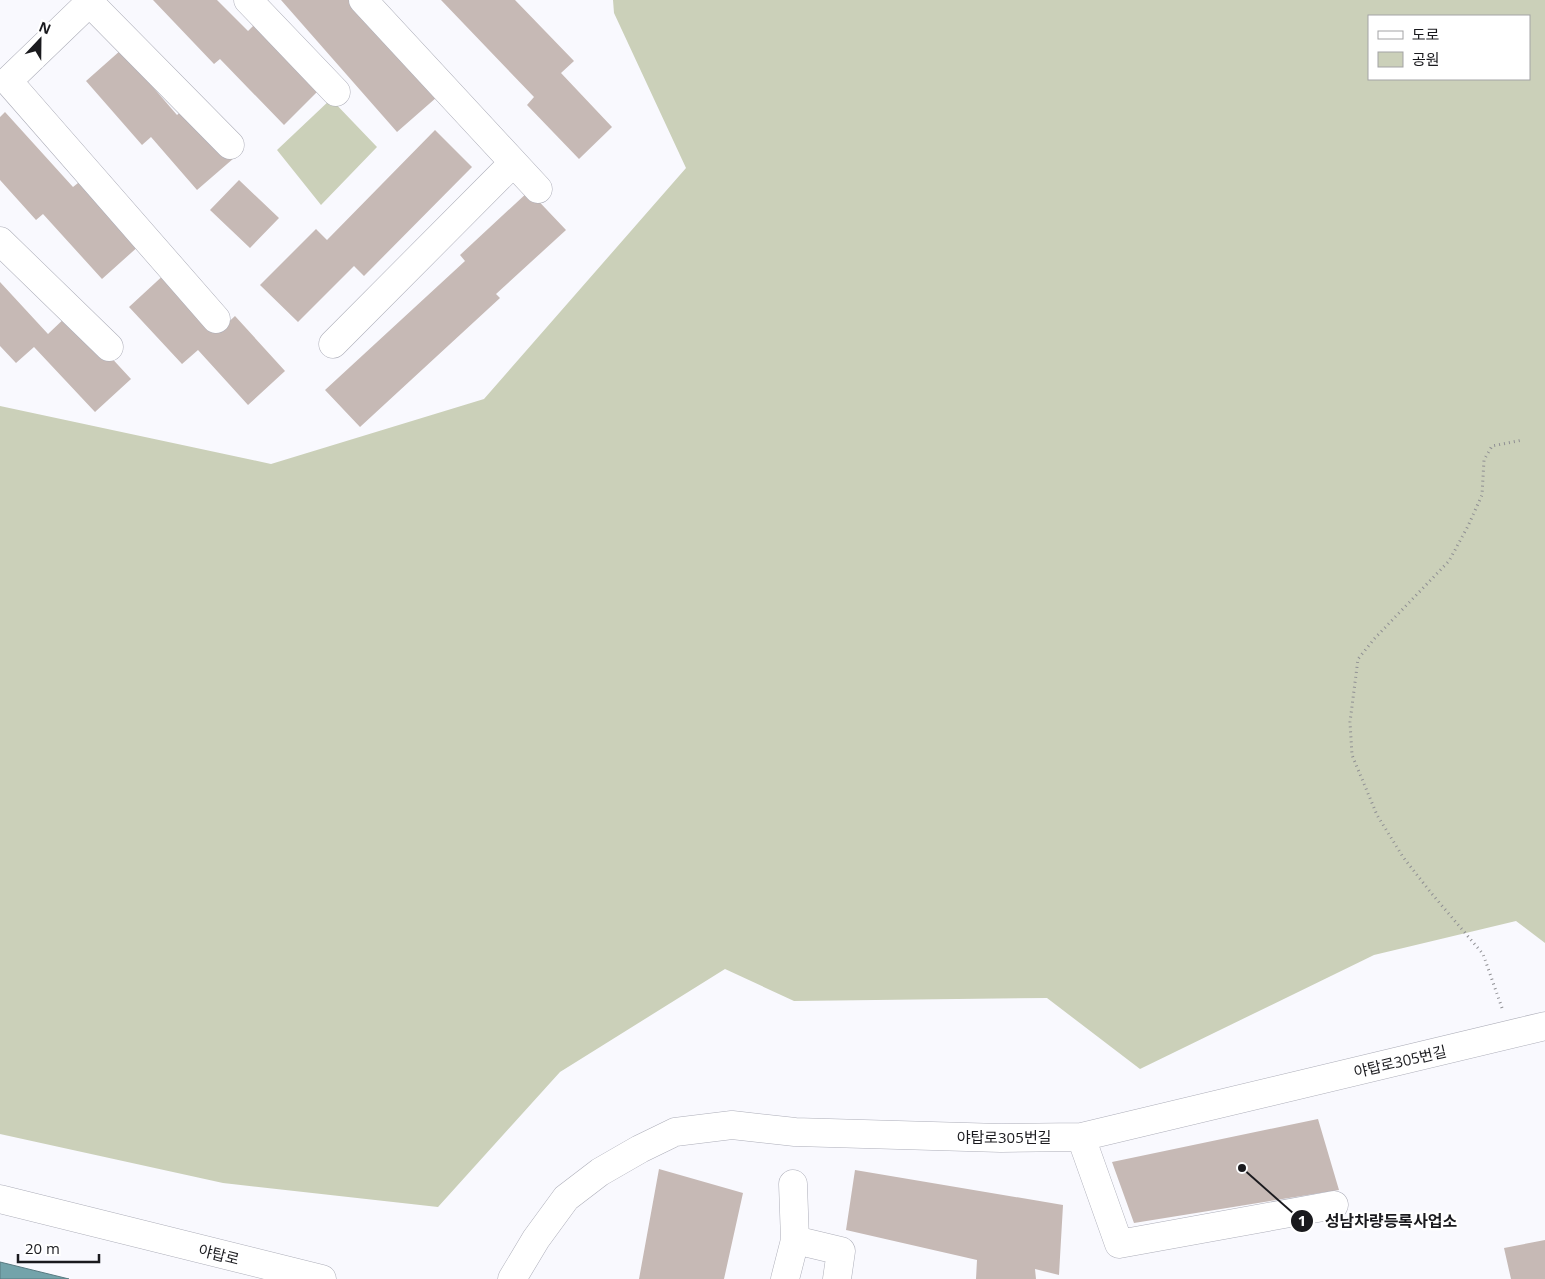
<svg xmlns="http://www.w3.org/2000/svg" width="1545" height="1279" viewBox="0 0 1545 1279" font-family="'Open Sans','Noto Sans KR',sans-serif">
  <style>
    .green { fill: #cbd0b9; fill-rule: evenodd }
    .water { fill: #73a3aa; stroke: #587a80 }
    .building { fill: #c6b9b5 }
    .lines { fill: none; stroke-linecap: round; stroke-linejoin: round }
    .minor-casing { stroke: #adaeb9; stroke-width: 29 }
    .path { stroke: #8f8f93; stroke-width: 3; stroke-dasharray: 1 4; stroke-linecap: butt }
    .minor { stroke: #fff; stroke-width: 28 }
    .labels { text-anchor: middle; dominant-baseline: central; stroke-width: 4.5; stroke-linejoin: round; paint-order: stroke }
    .street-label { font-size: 15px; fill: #1a1a1e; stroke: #fff }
    .leader { fill: none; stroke: #1a1a1e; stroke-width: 2 }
    .callout-dot { fill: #1a1a1e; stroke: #fff; stroke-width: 2 }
    .mark-label { font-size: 15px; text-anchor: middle; font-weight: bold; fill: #fff }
    .callout-label { font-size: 16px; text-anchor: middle; font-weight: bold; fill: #1a1a1e; stroke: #fff; stroke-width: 4.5; stroke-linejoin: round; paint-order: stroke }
  </style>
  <rect width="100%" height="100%" fill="#f9f9fe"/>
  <path class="green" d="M613,0H1545V943L1516,921L1374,955L1140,1069L1047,998L794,1001L725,969L560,1072L438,1207L223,1183L0,1134V406L271,464L484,399L686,168L614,13ZM1529,16V79H1369V16Z
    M331,99L377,147L321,205L277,150Z"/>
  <path class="water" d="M0,1262L69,1279H0Z"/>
  <path class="building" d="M153,0H217L248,31L254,25L318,91L284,125L220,59L214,64Z
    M281,0H352L437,97L397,132Z
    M441,0H515L574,61L561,73L612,127L579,159L527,105L534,97Z
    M121,50L177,115L188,105L234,158L197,190L151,137L142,145L86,81Z
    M5,112L73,187L83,179L141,244L102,279L43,214L36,220L0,180V117Z
    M435,130L472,167L364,276L354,266L298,322L260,285L316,229L327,240Z
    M239,180L279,218L250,248L210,210Z
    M529,191L566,230L496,294L500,298L360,427L325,390L465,261L460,255Z
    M168,271L221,329L235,316L285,371L248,405L198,350L182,364L129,307Z
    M0,282L48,334L70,313L131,379L95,412L34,347L16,363L0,346Z
    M1318,1119L1339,1190L1134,1223L1112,1162Z
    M659,1169L743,1193L724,1279H639Z
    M855,1170L1063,1205L1059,1275L1035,1269L1036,1279H976L977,1260L846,1230Z
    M1545,1240V1279H1511L1504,1248Z"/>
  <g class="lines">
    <defs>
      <path id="minor" d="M92,0L8,81L216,319
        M248,0L336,92
        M363,0L538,189
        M90,3L230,145
        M0,241L109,347
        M333,344L513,163
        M1081,1137L1119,1244L1334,1205
        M0,1199L322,1279
        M795,1240L841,1251L837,1279
        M512,1279L536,1239L566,1198L600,1172L640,1149L675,1132L732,1125L795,1132L1001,1138L1081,1137L1545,1026
        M785,1279L795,1240L793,1184"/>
    </defs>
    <use href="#minor" class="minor-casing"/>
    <path class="path" d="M1502,1008L1483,954L1432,894L1403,857L1377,815L1352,755L1350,722L1358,659L1375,638L1449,561L1468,526L1482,495L1484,460L1492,446L1523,440"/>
    <use href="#minor" class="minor"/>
  </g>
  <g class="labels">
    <g class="street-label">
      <text transform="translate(1400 1061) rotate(-13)">야탑로305번길</text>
      <text x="1004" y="1137">야탑로305번길</text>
      <text transform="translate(219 1254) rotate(14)">야탑로</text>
    </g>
  </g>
  <path class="leader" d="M1242 1168L1302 1221"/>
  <g class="callout-dot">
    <circle cx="1242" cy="1168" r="5"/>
    <circle cx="1302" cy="1221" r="12"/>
  </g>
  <g class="mark-label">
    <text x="1302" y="1226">1</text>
  </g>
  <g class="callout-label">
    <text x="1391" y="1227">성남차량등록사업소</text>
  </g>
  <rect x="1368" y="15" width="162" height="65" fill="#ffffff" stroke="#a3a3a5"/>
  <rect x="1378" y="31" width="25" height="8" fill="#ffffff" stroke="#a3a3a5"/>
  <text x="1412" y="40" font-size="15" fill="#1a1a1e">도로</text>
  <rect x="1378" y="52" width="25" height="15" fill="#cbd0b9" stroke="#a3a3a5"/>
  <text x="1412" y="65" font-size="15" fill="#1a1a1e">공원</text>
  <g transform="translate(40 40) rotate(22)" stroke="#ffffff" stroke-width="4" paint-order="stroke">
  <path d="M0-4L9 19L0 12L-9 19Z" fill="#1a1a1e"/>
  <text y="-8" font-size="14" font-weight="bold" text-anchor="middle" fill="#1a1a1e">N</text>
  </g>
  <path d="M18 1254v8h81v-8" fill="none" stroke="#1a1a1e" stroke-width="2.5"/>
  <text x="25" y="1254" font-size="15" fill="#1a1a1e" stroke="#ffffff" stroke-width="4" paint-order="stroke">20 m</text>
</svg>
